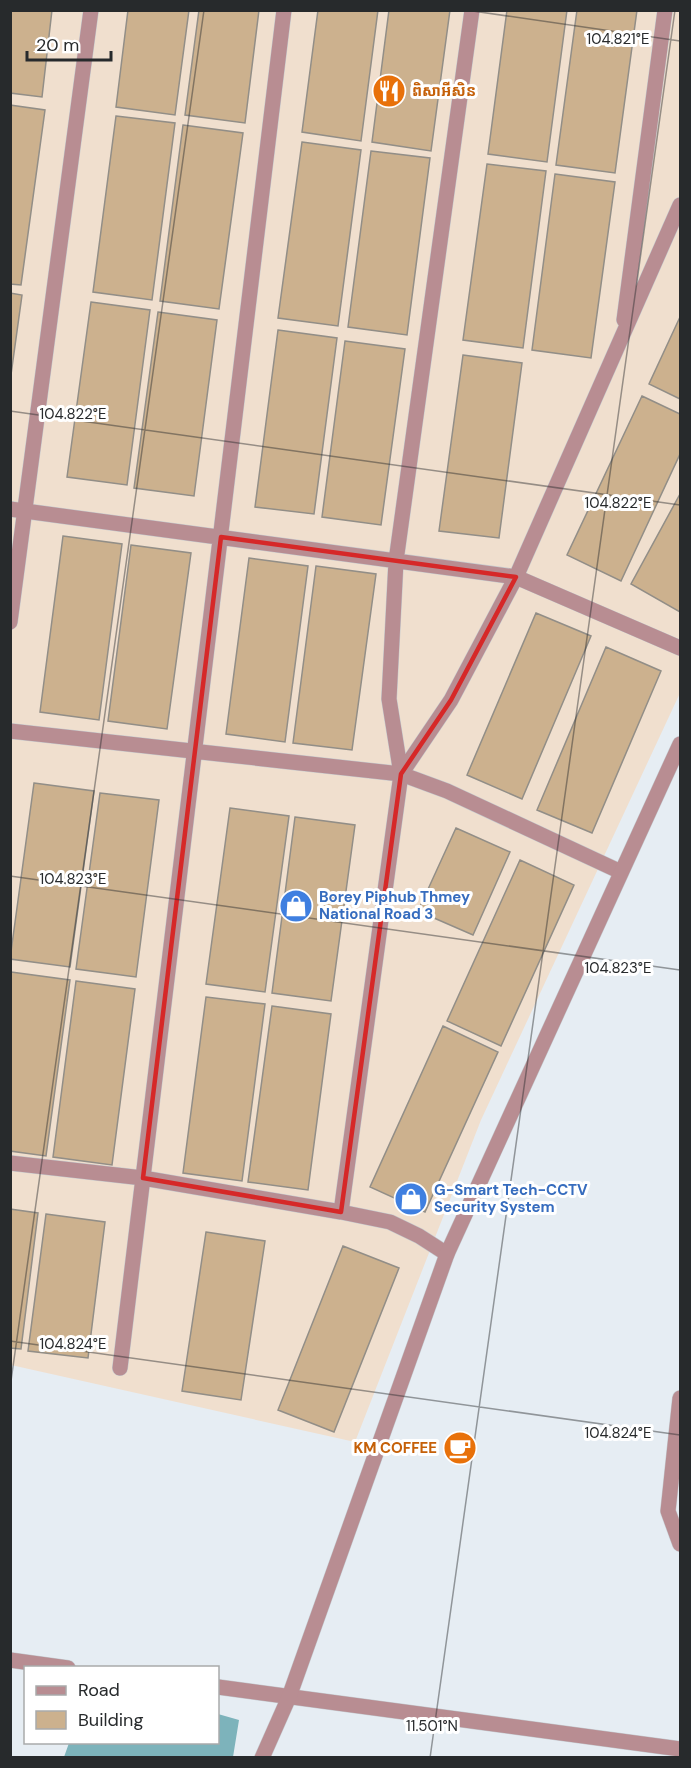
<svg xmlns="http://www.w3.org/2000/svg" width="691" height="1768" viewBox="0 0 691 1768" font-family="'DM Sans','Noto Sans Khmer',sans-serif">
  <style>
    .commercial { fill: #f0dfce }
    .water { fill: #7db3bb }
    .building { fill: #ccb18e; stroke: #928e87; stroke-width: 1.5 }
    .lines { fill: none; stroke-linecap: round; stroke-linejoin: round }
    .service-casing { stroke: #c4cacf; stroke-width: 16 }
    .minor-casing { stroke: #c4cacf; stroke-width: 16 }
    .tertiary-casing { stroke: #c4cacf; stroke-width: 16 }
    .service { stroke: #b88d92; stroke-width: 15 }
    .minor { stroke: #b88d92; stroke-width: 15 }
    .tertiary { stroke: #b88d92; stroke-width: 15 }
    .marked { fill: none; stroke: #d62828; stroke-width: 4.5; stroke-linejoin: round }
    .ticks { fill: none; stroke: #272a2c; stroke-width: 1.5; stroke-opacity: 0.45 }
    .labels { text-anchor: middle; dominant-baseline: central; stroke-width: 6; stroke-linejoin: round; paint-order: stroke }
    .food-label { font-size: 15px; font-weight: bold; fill: #c56008; stroke: #fff; text-anchor: start }
    .shop-label { font-size: 15px; font-weight: bold; fill: #366cbe; stroke: #fff; text-anchor: start }
    .ticks-label { font-size: 15px; text-anchor: middle; fill: #272a2c; stroke: #fff; stroke-width: 6; stroke-linejoin: round; paint-order: stroke }
  </style>
  <rect width="100%" height="100%" fill="#e6edf3"/>
  <path class="commercial" d="M11,11H680V693L481,1120L355,1442L11,1365Z"/>
  <path class="water" d="M218,1714L239,1720L233,1757H64L69,1743L218,1742Z"/>
  <path class="building" d="M10,10H52L42,97L10,93Z
    M128,10H189L175,115L116,107Z
    M199,10H259L245,123L185,115Z
    M318,10H378L361,141L302,132Z
    M389,10H450L431,151L372,142Z
    M507,10H567L547,162L488,154Z
    M577,10H637L615,173L556,165Z
    M10,105L45,110L21,285L10,284Z
    M116,116L175,123L152,300L93,292Z
    M183,125L243,133L219,309L160,301Z
    M302,142L361,150L338,326L278,318Z
    M371,151L430,158L407,335L348,327Z
    M487,164L546,171L523,348L463,340Z
    M555,174L615,182L591,358L532,350Z
    M10,293L22,295L10,382Z
    M91,302L150,310L127,485L67,477Z
    M158,312L217,320L194,496L134,488Z
    M680,317V399L649,384Z
    M278,330L337,338L314,514L255,507Z
    M345,341L405,349L381,525L322,517Z
    M463,355L522,363L499,538L439,531Z
    M642,396L680,414V454L621,581L567,555Z
    M680,494V612L631,584Z
    M63,536L122,544L99,720L40,712Z
    M131,545L191,553L167,729L108,721Z
    M249,558L308,566L285,742L226,734Z
    M316,566L376,574L352,750L293,743Z
    M536,613L591,636L522,799L467,775Z
    M606,647L661,671L592,833L537,810Z
    M34,783L94,791L70,967L10,959Z
    M100,793L159,800L136,977L76,969Z
    M230,808L289,816L265,992L206,984Z
    M295,817L355,825L331,1001L272,993Z
    M456,828L510,852L473,935L418,911Z
    M520,860L574,885L501,1046L447,1021Z
    M11,972L70,980L46,1156L10,1151Z
    M76,981L135,989L112,1165L53,1157Z
    M206,997L265,1004L242,1181L183,1173Z
    M272,1006L331,1014L308,1190L248,1182Z
    M443,1026L498,1052L425,1212L370,1187Z
    M10,1209L38,1213L21,1349L10,1348Z
    M46,1214L105,1222L88,1358L28,1351Z
    M206,1232L265,1241L241,1400L182,1391Z
    M343,1246L399,1268L334,1432L278,1410Z"/>
  <g class="lines">
    <defs>
      <path id="service" d="M680,1398L668,1511L680,1544"/>
      <path id="minor" d="M624,320L665,10
        M10,509L516,577L680,648
        M10,622L91,10
        M10,731L401,774L447,791L621,872
        M401,774L389,699L396,561L472,10
        M10,1163L143,1178L341,1212L390,1222L419,1236L447,1254
        M341,1212L401,774L451,700L516,577L680,205
        M120,1368L284,10
        M10,1660L68,1668
        M218,1687L680,1749"/>
      <path id="tertiary" d="M262,1758L289,1697L447,1254L680,744"/>
    </defs>
    <use href="#service" class="service-casing"/>
    <use href="#minor" class="minor-casing"/>
    <use href="#tertiary" class="tertiary-casing"/>
    <use href="#service" class="service"/>
    <use href="#minor" class="minor"/>
    <use href="#tertiary" class="tertiary"/>
  </g>
  <path class="marked" d="M221,537L516,577L451,700L401,774L341,1212L143,1178Z"/>
  <path class="ticks" d="M466,10L680,41M10,411L680,505M10,876L680,970M10,1341L680,1435M10,1388L204,10M430,1758L675,10"/>
  <defs>
    <symbol id="restaurant-disc" viewBox="-11 -11 22 22"><circle r="9.5" fill="#e8710a" stroke="#fff"/><path d="M-5-6h1v4h1v-4h1v4h1v-4h1v5L-1.5 .5V6h-2V.5L-5-1ZM5-6V6H3V1.5H1.5Q1.5-4 5-6Z" fill="#fff"/></symbol>
    <symbol id="shop-disc" viewBox="-11 -11 22 22"><circle r="9.5" fill="#3f7fe0" stroke="#fff"/><path d="M-5-2.5h2.3a2.7 3.5 0 0 1 5.4 0H5L5.5 6h-11ZM-1.5-2.5h3a1.5 2.3 0 0 0-3 0Z" fill="#fff"/></symbol>
    <symbol id="cafe-disc" viewBox="-11 -11 22 22"><circle r="9.5" fill="#e8710a" stroke="#fff"/><path d="M-5.5-4.5H6V0H3Q3 3.5 0 3.5H-2.5Q-5.5 3.5-5.5 0ZM3-3.2v2h1.7v-2ZM-6 4.5H4V6H-6Z" fill="#fff"/></symbol>
  </defs>
  <g fill-rule="evenodd">
    <use href="#restaurant-disc" x="370" y="72" width="38" height="38"/>
    <use href="#shop-disc" x="277" y="887" width="38" height="38"/>
    <use href="#shop-disc" x="392" y="1180" width="38" height="38"/>
    <use href="#cafe-disc" x="441" y="1429" width="38" height="38"/>
  </g>
  <g class="labels">
    <g class="food-label">
      <text x="412" y="91">ពិសាអីសិន</text>
      <text x="437" y="1448" text-anchor="end">KM COFFEE</text>
    </g>
    <g class="shop-label">
      <text x="319" y="897">Borey Piphub Thmey<tspan x="319" dy="17">National Road 3</tspan></text>
      <text x="434" y="1190">G-Smart Tech-CCTV<tspan x="434" dy="17">Security System</tspan></text>
    </g>
  </g>
  <g class="ticks-label">
    <text x="618" y="44">104.821°E</text>
    <text x="73" y="419">104.822°E</text>
    <text x="618" y="508">104.822°E</text>
    <text x="73" y="884">104.823°E</text>
    <text x="618" y="973">104.823°E</text>
    <text x="73" y="1349">104.824°E</text>
    <text x="618" y="1438">104.824°E</text>
    <text x="432" y="1731">11.501°N</text>
  </g>
  <rect width="691" height="1768" fill="none" stroke="#272a2c" stroke-width="24"/>
  <rect x="24" y="1666" width="195" height="78" fill="#ffffff" stroke="#a9aaab" stroke-width="1.5"/>
  <rect x="36" y="1686" width="30" height="9" fill="#b88d92" stroke="#a9aaab" stroke-width="1.5"/>
  <text x="78" y="1696" font-size="18" fill="#272a2c">Road</text>
  <rect x="36" y="1711" width="30" height="18" fill="#ccb18e" stroke="#a9aaab" stroke-width="1.5"/>
  <text x="78" y="1726" font-size="18" fill="#272a2c">Building</text>
  <path d="M27 51v9h84v-9" fill="none" stroke="#272a2c" stroke-width="3"/>
  <text x="36" y="51" font-size="18" fill="#272a2c" stroke="#ffffff" stroke-width="4.5" paint-order="stroke">20 m</text>
</svg>
